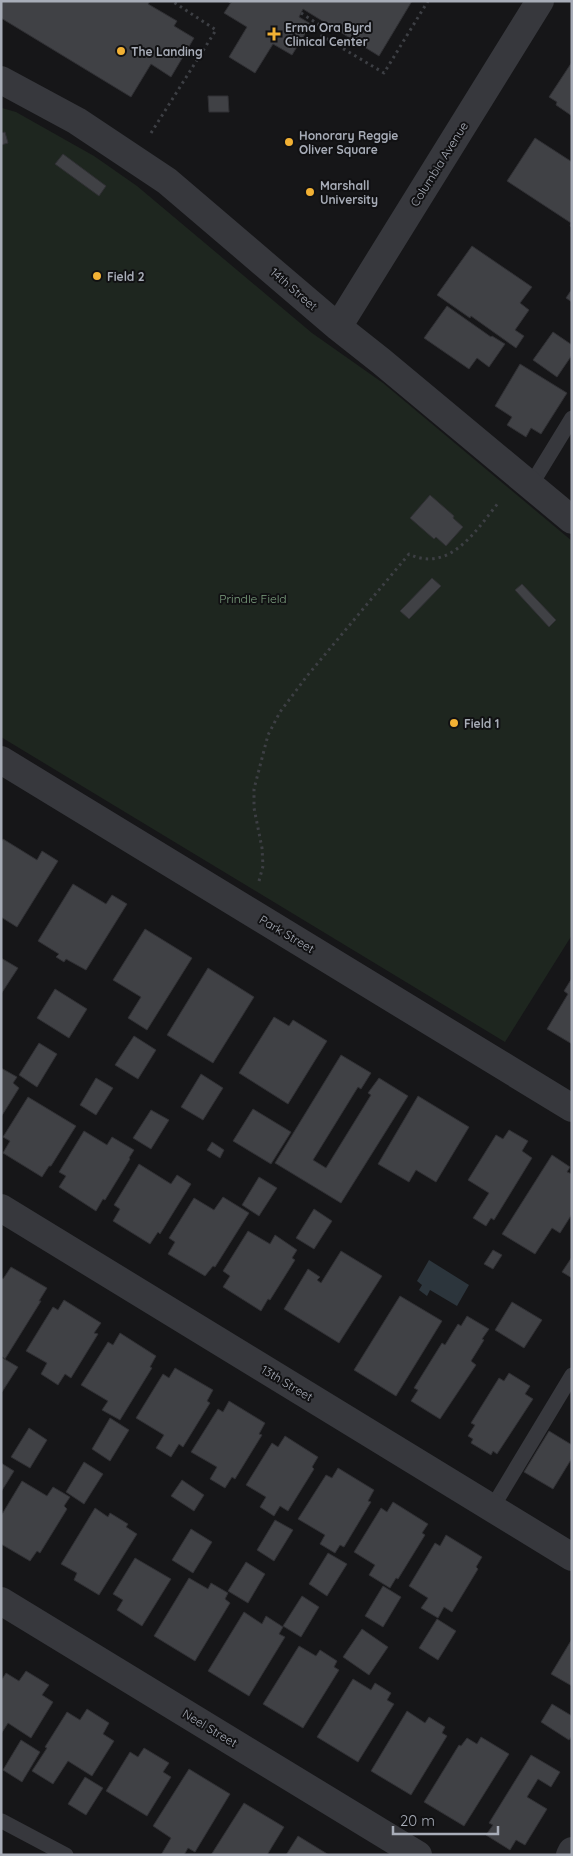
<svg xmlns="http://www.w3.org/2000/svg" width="573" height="1856" viewBox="0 0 573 1856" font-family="Quicksand,sans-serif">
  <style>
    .green { fill: #1e261f }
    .water { fill: #2c353c }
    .building { fill: #404145; stroke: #303034 }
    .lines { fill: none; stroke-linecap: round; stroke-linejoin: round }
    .path { stroke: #3d3f44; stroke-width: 3; stroke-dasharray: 2.5 4; stroke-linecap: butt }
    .service { stroke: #37383d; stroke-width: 15 }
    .minor { stroke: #37383d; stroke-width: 28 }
    .poi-dot { fill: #f2b134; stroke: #111113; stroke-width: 2 }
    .labels { text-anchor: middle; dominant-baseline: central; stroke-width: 4; stroke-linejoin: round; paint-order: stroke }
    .poi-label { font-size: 12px; font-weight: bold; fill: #a8adb8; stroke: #111113; text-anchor: start }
    .street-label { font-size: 12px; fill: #a8adb8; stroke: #111113 }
    .park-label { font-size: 12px; fill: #7fa381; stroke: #111113 }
  </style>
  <rect width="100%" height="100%" fill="#161618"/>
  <path class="green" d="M2,108L16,112L94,156L137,186L312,333L383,383L572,541V935L505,1042L1,737Z"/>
  <path class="water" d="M429,1260L469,1285L457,1306L430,1290L427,1296L419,1290L422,1285L417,1281Z"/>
  <path class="building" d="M1,1H150L148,4L177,21L174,26L194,38L171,77L151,64L131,97L1,18Z
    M232,1H412L379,56L303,9L299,17L311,24L292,55L273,44L255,73L229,57L247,27L224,13Z
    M572,62V116L556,105L557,102L549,97Z
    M208,96H228L229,112H209Z
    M5,132L8,143L1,145V133Z
    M535,138L572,162V227L570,226L571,223L507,181Z
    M63,154L106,186L99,196L55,164Z
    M472,246L532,287L520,303L529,310L515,330L524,336L516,348L471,316L470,318L437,295Z
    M572,289V302L566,298Z
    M447,306L491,337L492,336L505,344L489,367L477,358L469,369L424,338Z
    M553,332L572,345V355L557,377L533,360Z
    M520,364L567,393L541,434L531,428L526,437L507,425L512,417L495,406Z
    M430,495L454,516L453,518L463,527L446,546L436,537L434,539L410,518Z
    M432,578L441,586L409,619L400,611Z
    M522,584L556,620L549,627L515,590Z
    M3,839L37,860L42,851L58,861L17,927L1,917V842Z
    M73,884L106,904L112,895L127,904L86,970L66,959L64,962L56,957L59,954L38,941Z
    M145,929L192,958L147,1030L128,1018L141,997L113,980Z
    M1,958L18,968L1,994Z
    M208,968L254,997L213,1063L167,1035Z
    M572,978V1044L547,1029L568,994L564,991Z
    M55,989L87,1009L69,1038L37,1018Z
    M274,1017L289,1026L293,1020L327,1041L288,1104L239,1073Z
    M134,1036L156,1050L138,1079L115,1065Z
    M39,1043L57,1054L37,1087L19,1075Z
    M341,1055L371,1073L361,1089L358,1087L313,1160L326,1168L371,1095L368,1093L379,1078L408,1096L341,1203L275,1163Z
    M1,1068L17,1077L13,1083L19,1088L1,1117Z
    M201,1074L223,1088L203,1120L181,1107Z
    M96,1078L113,1088L96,1115L80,1105Z
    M418,1096L469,1127L436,1182L416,1170L409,1182L378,1164Z
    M28,1097L76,1126L51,1166H49L42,1177L3,1153L10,1141L3,1137Z
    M253,1109L291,1132L271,1164L233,1141Z
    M151,1110L169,1120L151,1149L133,1138Z
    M509,1130L528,1141L522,1151L532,1158L494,1220L491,1218L486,1226L473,1218L489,1193L468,1180L496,1135L503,1139Z
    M84,1131L107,1145L112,1137L134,1150L129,1158L130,1159L105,1200L103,1199L96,1211L59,1187L66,1176L59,1172Z
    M212,1142L224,1150L220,1158L207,1150Z
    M552,1155L570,1167L567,1172L572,1174V1214L560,1233L552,1228L535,1254L502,1234Z
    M139,1164L171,1184L177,1175L191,1184L160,1234L158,1232L150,1244L113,1221L120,1209L114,1205Z
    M259,1177L277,1188L259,1216L242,1205Z
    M223,1197L249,1213L215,1267L213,1266L205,1276L168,1254L175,1242L169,1238L194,1198L214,1210Z
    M314,1209L332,1221L314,1249L296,1238Z
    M248,1231L270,1244L275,1235L297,1250L292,1258L295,1260L270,1300L268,1299L261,1311L223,1287L230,1276L223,1271Z
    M493,1250L502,1255L493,1269L484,1264Z
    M341,1251L382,1276L339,1343L284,1309L308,1269L320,1277L317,1280L321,1283Z
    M572,1257V1278L562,1272Z
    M11,1267L47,1288L39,1301H41L5,1359L1,1356V1278L3,1279Z
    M400,1296L442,1321L396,1396L354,1370Z
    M64,1300L101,1323L94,1333L98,1334L71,1378L65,1374L58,1385L41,1374L47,1363L26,1351L53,1307L58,1310Z
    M512,1302L542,1320L524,1348L495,1330Z
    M467,1316L489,1329L482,1339L484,1340L471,1361L476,1365L440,1419L411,1401L418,1390L414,1388L442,1343L445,1345L458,1324L461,1326Z
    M120,1333L156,1356L150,1367L152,1368L120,1420L102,1410L108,1401L81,1385L108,1342L113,1345Z
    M1,1357L18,1367L2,1392H1Z
    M175,1368L213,1390L207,1401L210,1403L183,1447L179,1444L171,1457L156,1448L164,1435L136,1418L163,1374L169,1378Z
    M509,1373L530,1386L525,1394L533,1399L497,1454L493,1451L491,1455L471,1443L473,1439L468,1436L475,1425L471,1423L499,1378L504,1381Z
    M229,1401L265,1423L259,1434L262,1435L235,1479L232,1477L225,1488L210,1479L217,1467L191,1452L218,1409L223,1412Z
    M110,1418L129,1430L110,1461L92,1449Z
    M29,1428L47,1440L30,1468L11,1457Z
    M549,1431L572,1445V1458L553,1489L524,1472Z
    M285,1436L318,1457L312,1467L314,1469L288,1511L280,1506L274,1516L260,1507L266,1497L246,1485L272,1443L278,1447Z
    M84,1462L103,1474L84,1504L66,1492Z
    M1,1463L14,1471L1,1492Z
    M338,1468L374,1490L368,1501L371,1502L344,1547L340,1545L335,1553L320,1544L325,1535L298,1519L326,1475L332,1478Z
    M182,1480L204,1495L194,1511L171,1496Z
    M22,1481L47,1496L53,1487L70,1497L64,1506L67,1509L40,1553L37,1551L30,1561L1,1544V1516Z
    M393,1502L428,1524L422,1533L425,1535L398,1579L396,1578L390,1588L369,1575L375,1565L354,1552L381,1508L387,1512Z
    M95,1508L108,1517L110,1513L128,1524L126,1527L137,1534L99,1595L74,1580L77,1573L61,1564Z
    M275,1520L293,1530L274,1561L257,1550Z
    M191,1529L212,1542L193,1573L172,1560Z
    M446,1535L482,1557L476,1567L478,1569L452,1612L444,1607L438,1618L421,1608L428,1598L409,1586L435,1543L440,1546Z
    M328,1553L347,1564L327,1596L309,1584Z
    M135,1558L171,1579L142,1626L117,1610L123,1600L113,1594Z
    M246,1562L265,1574L248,1603L228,1591Z
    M189,1578L208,1589L211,1583L228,1593L225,1599L230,1603L195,1661L154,1636Z
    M383,1586L401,1597L383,1627L365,1616Z
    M302,1596L319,1607L301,1637L283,1626Z
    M244,1612L262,1624L266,1616L283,1627L279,1634L285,1637L249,1696L208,1671Z
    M437,1619L456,1631L438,1660L419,1648Z
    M362,1629L388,1647L369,1675L343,1657Z
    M572,1639V1686L551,1674Z
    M299,1646L316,1656L320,1650L337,1661L334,1667L339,1670L303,1728L263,1704Z
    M26,1671L49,1685L42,1695L53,1702L31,1738L8,1723L1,1734V1681L6,1673L19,1681Z
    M353,1679L371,1690L375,1683L391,1693L387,1700L394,1704L358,1762L317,1737Z
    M552,1704L572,1716V1736L569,1740L541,1722Z
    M87,1709L109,1723L103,1734L114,1741L92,1776L68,1761L53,1784L32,1771L47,1748L45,1747L67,1712L80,1720Z
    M407,1711L425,1723L429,1717L445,1727L442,1733L447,1736L411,1795L371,1771Z
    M481,1737L509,1754L464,1826L424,1802L459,1745L461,1746L467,1738L477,1744Z
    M21,1740L40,1752L22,1782L3,1770Z
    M144,1748L169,1763L163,1772L171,1777L147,1816L106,1791L130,1752L138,1757Z
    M531,1755L560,1772L551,1787L538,1779L527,1797L547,1809L525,1845L516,1840L510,1850L486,1835L493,1825L489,1823Z
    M189,1769L230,1794L195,1852L188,1848L184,1855H161L171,1838L153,1826Z
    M85,1777L103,1788L86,1815L68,1804Z
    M244,1803L284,1827L267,1855H211Z
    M298,1836L329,1855H286Z"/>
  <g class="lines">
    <path class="path" d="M229,1L231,2
      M301,13L321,26L322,36L384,73L428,1
      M151,133L216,30L172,1
      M259,881L263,866L262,848L254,808V789L268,735L280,712L307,676L409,554C450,574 477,529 499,502"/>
    <path class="service" d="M531,485L572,418
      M492,1508L572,1375
      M2,1821L66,1855"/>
    <path class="minor" d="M1,80L77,121L167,181L338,327L381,361L572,520
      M338,327L540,1
      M1,760L572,1108
      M1,1208L572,1557
      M1,1601L418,1855
      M570,1855L572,1851"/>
  </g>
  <g class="poi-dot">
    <path d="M271.5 26.5h5v5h5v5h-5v5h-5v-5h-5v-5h5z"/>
    <circle cx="121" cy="51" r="5"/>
    <circle cx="289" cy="142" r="5"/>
    <circle cx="310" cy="192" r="5"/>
    <circle cx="97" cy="276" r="5"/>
    <circle cx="454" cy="723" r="5"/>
  </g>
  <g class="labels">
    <g class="poi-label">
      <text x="285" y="27">Erma Ora Byrd<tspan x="285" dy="14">Clinical Center</tspan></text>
      <text x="131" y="51">The Landing</text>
      <text x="299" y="135">Honorary Reggie<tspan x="299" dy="14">Oliver Square</tspan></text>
      <text x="320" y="185">Marshall<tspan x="320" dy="14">University</tspan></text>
      <text x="107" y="276">Field 2</text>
      <text x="464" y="723">Field 1</text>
    </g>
    <g class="street-label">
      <text transform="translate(439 164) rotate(-58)">Columbia Avenue</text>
      <text transform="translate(294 289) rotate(41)">14th Street</text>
      <text transform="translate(287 934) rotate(31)">Park Street</text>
      <text transform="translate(287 1383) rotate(31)">13th Street</text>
      <text transform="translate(210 1728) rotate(31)">Neel Street</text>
    </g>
    <g class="park-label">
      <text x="253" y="598">Prindle Field</text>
    </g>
  </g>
  <rect width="573" height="1856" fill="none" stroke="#a8adb8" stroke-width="5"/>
  <path d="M393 1826v8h105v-8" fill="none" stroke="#a8adb8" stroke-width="2.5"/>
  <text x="400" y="1826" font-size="15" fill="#a8adb8" stroke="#111113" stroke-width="4" paint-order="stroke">20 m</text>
</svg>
